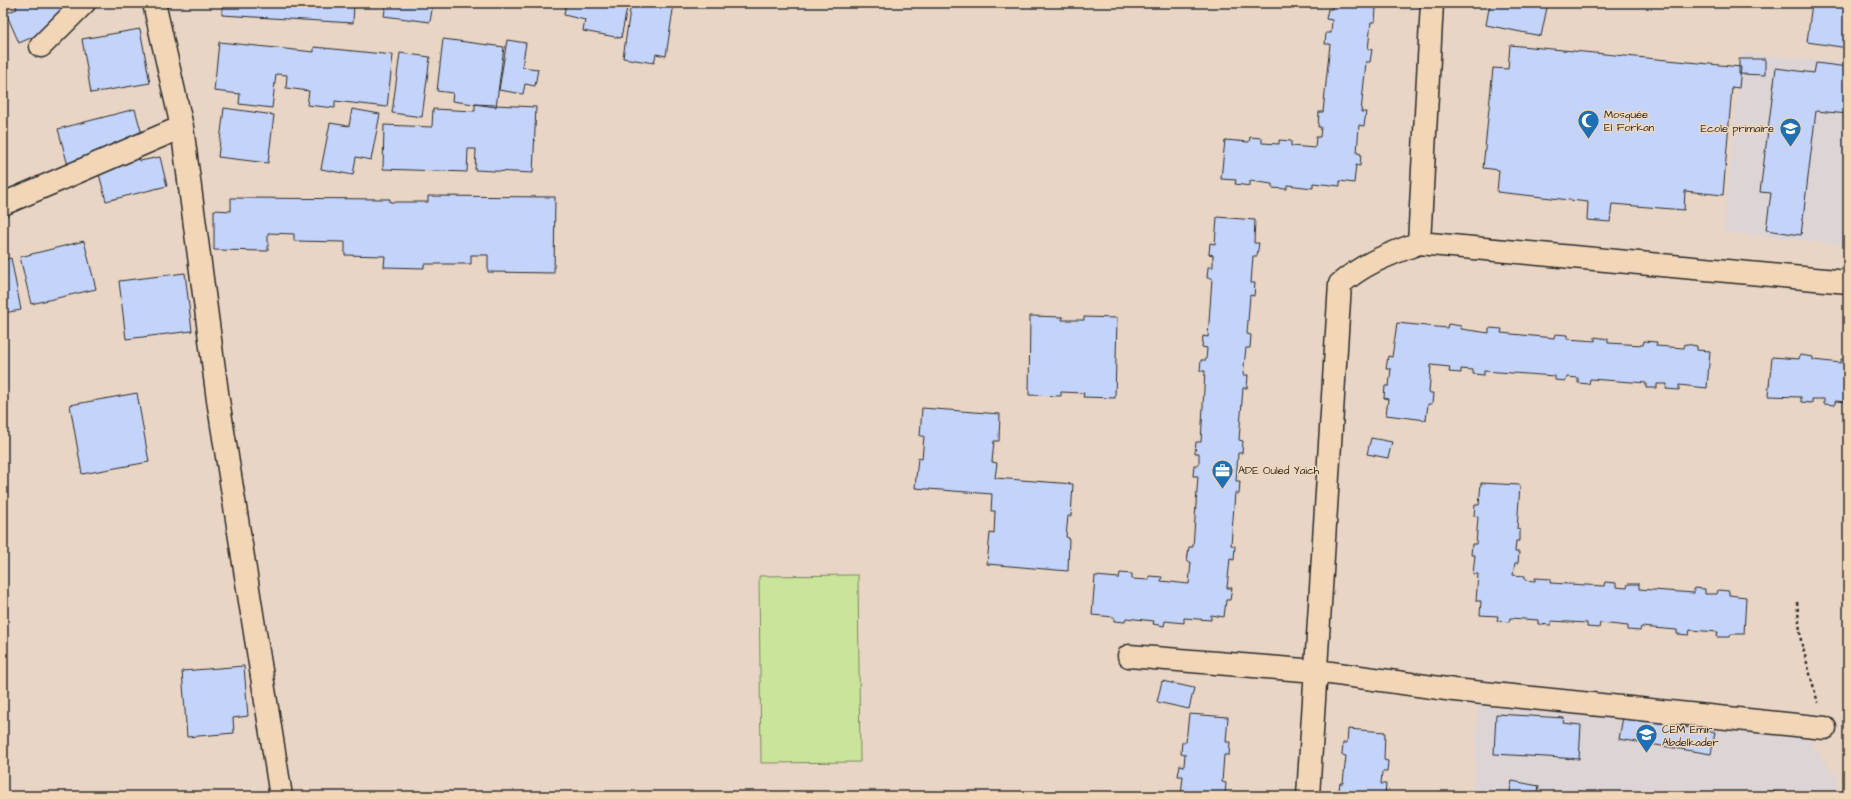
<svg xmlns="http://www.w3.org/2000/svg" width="1851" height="799" viewBox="0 0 1851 799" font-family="'Architects Daughter',sans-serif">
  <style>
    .built { fill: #ddd4d5 }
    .green { fill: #cae59b; stroke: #7a8863 }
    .building { fill: #c3d3f9; stroke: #2b2b2b }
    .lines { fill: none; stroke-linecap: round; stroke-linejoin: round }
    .street-casing { stroke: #2b2b2b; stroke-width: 25 }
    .path { stroke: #2b2b2b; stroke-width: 2.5; stroke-dasharray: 3 3; stroke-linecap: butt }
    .street { stroke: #f1d6b8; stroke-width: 22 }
    .labels { text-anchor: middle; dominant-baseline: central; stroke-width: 3; stroke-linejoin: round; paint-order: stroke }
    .poi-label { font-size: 11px; fill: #2b2b2b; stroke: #f1d6b8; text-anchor: start }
  </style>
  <rect width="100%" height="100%" fill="#e8d5c5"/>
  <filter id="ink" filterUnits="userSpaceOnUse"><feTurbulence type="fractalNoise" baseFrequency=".025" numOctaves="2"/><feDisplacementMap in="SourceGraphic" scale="8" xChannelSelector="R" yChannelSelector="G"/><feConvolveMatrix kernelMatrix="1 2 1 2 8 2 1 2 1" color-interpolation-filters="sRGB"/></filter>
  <g filter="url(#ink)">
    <path class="built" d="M1742,53L1848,63V245L1723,232Z
      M1478,706L1802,732L1838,778L1836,796H1473Z"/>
    <path class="green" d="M858,575L860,762L761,763L759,576Z"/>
    <path class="building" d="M15,3H80L85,14L19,43L6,13L17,9Z
      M209,3H354L353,23L222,15V5Z
      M386,3H433L430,22L384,16Z
      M566,3H628L621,38L583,31L585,20L564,15Z
      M631,3H674L666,56L656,54L654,63L623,58Z
      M1332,3H1373L1372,8H1376L1375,22H1371L1368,50L1372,49L1370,62H1366L1361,112H1366L1364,126L1359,125L1357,153L1361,154L1360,166L1356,165L1354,183L1340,181V186L1313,183V188L1287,185V189L1272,188V184L1250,181V186L1235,184L1236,180L1221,179L1225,140L1249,142L1250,137L1262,138V143L1279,144V140L1291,141V146L1315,148L1316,137H1320L1321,127H1318L1319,112H1323L1330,44H1325L1326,33H1331L1332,20L1326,19L1328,9H1332Z
      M1490,3H1548L1541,36L1486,25Z
      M1812,3H1848V48L1807,42Z
      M140,29L150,83L91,93L82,39Z
      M443,39L504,47L496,107L452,101L453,93L437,91Z
      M507,40L526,43L522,67L538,69L535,86L525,84L523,94L499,90Z
      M219,42L314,52V47L393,55L387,107L335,101V108L307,105L309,91L286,88L287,75L276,74L272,108L239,104L240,94L214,91Z
      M1510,45L1741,67L1739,88L1732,87L1723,195L1685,191L1684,210L1612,204L1610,222L1587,220L1588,202L1497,192L1499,170L1483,168L1493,68L1508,69Z
      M400,53L430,57L422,117L392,113Z
      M1739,59H1765V75L1739,74Z
      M1816,63L1848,67V114L1816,111L1801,235L1766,230L1771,193L1760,192L1776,68L1814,73Z
      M475,104L536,107L533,173L475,170L476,149H468L467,172L383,169L384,125L432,127L433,109L475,111Z
      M224,108L274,115L268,163L218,157Z
      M135,109L146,149L69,169L58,129Z
      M352,109L380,114L371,160L356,157L353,175L321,169L330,123L349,126Z
      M138,151L140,161L160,157L167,186L106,201L96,162Z
      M428,196L555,197L554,273L488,272V255H471V264H424V268L384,267L385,256L345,255V242L294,241V234L268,233V251L214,250V210L231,211V198L390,199V202H428Z
      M1217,217L1255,220L1254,243H1259L1257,256H1253L1251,283H1255L1254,296L1250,295L1247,334L1251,335L1250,348H1246L1243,375H1248L1247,388H1243L1239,440L1243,441L1242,453H1238L1236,481H1240L1239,494L1235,493L1231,545L1235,546L1234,560L1230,559L1227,588H1232L1230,600H1226L1224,617L1211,615V620L1184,618V623L1165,621L1164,626L1153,624L1154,621L1126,618L1125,622L1114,621V617L1092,615L1095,576L1119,578L1120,573L1132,574V579L1149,580V576L1162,577L1161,581L1189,584L1191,562H1187L1189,547H1193L1198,476H1193L1194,465H1199V453H1195L1196,442H1201L1205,371H1200L1201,360H1206L1207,348L1202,347L1203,336L1208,337L1212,278H1207L1208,267H1213V255L1209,254L1210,243L1215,244Z
      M84,241L96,289L31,304L20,257Z
      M11,258L21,310L3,313V260Z
      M185,273L192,331L126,339L119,281Z
      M1030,316L1063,317L1062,320H1084V317L1117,318L1115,398L1083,397L1084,393L1061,392V396L1029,395Z
      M1397,323L1447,328L1448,324L1461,326V329L1489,333V328L1502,329L1501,333L1554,338L1555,334L1567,335V339L1595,341V337L1608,339V343L1643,345L1644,341L1657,342L1656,346L1684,348L1685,344L1697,346V350L1710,351L1707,388L1679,385V390L1666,389L1667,384H1657V388H1646V383L1590,379L1589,384L1578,383V378L1567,377L1566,381L1555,380V376L1484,371V375L1473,374V370L1461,369V373L1449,372L1450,367L1431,365L1429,393H1433L1432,404H1428L1426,420L1386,415L1388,399L1384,398L1385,386H1389L1391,369H1386L1388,356L1392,357Z
      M1800,355L1813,357V360L1841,363V359L1848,360V402L1835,401V405L1824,404V399H1812V403L1801,402V397L1768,396L1772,357L1799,359Z
      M137,393L149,462L82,474L70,405Z
      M922,408L1000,414L999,441H994L992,462L997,463L995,478L1073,484L1071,516H1068L1066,537L1069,538L1068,571L987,564L990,533L994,534L995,511H991L992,494L915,488L918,458L922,459L924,436H920Z
      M1371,438L1392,442L1388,458L1367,454Z
      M1481,483L1520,485L1517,529L1520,530V541H1516L1515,552H1519L1518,563H1515L1513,575L1525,576V580L1535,581V578L1551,579L1550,583L1604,586L1605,582L1616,583V587L1627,588L1628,584H1639V589L1694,593V588L1705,589V594H1717L1718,590L1729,591V595L1746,597L1744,634H1731L1730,637H1717L1718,632L1690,630L1689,635L1677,634V630L1641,627L1640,631L1628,630V626L1600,623L1599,628L1587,627V623L1551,621V625L1538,624V620L1510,618L1509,622L1497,621L1498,616L1480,615L1481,601H1476L1478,574H1473L1475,555H1471L1472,544H1476L1478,517L1474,516L1475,505H1479Z
      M244,666L248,716L233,718L234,733L187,737L182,671Z
      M1162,681L1194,688L1189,709L1157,702Z
      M1189,714L1228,717L1226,742H1230L1229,755H1224L1222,782L1226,783L1225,795L1181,796L1183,776H1178L1180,765L1184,766L1185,754L1181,753L1182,742H1186Z
      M1496,714L1564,718L1563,723L1581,725L1579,759L1494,754Z
      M1623,717L1715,732L1711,754L1619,739Z
      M1348,729L1385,732L1384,760L1388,761L1387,772H1382L1381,784H1386L1385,795L1338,796L1340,783H1343L1346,756L1342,755L1343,743H1347Z
      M1512,781L1539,786L1537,796H1509Z
      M1768,791L1803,796H1767Z"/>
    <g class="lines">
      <defs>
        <path id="street" d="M154,3L182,127L218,400L281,796
          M41,46L84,3
          M3,204L182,127
          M1419,243L1432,3
          M1129,656L1316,671L1454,690L1825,728
          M1308,796L1340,284C1366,262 1388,255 1419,243L1848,282"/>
      </defs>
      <use href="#street" class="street-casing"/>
      <path class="path" d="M1797,602L1801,641L1818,703
        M1844,743L1848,749"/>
      <use href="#street" class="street"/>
    </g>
  </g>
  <defs>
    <symbol id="mosque-pin" viewBox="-11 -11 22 30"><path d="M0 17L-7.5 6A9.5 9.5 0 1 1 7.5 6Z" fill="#1f6fb2" stroke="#f1d6b8"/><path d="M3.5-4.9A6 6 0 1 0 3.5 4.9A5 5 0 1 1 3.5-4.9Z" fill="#fff"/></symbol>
    <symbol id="school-pin" viewBox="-11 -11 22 30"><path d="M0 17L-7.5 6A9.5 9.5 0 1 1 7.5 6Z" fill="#1f6fb2" stroke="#f1d6b8"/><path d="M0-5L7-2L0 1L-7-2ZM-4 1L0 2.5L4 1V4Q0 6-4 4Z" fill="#fff"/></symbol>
    <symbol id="office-pin" viewBox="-11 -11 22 30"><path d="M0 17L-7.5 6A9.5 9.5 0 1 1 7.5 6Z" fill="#1f6fb2" stroke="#f1d6b8"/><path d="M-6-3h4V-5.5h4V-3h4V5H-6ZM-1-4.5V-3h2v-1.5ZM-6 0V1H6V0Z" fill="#fff"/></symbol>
  </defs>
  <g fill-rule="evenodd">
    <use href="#mosque-pin" x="1576" y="108" width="25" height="34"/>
    <use href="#school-pin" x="1778" y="116" width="25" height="34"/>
    <use href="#office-pin" x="1210" y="458" width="25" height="34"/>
    <use href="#school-pin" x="1634" y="722" width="25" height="34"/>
  </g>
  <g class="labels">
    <g class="poi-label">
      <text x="1604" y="114">Mosquée<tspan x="1604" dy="13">El Forkan</tspan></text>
      <text x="1774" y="128" text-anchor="end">Ecole primaire</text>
      <text x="1238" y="470">ADE Ouled Yaich</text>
      <text x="1662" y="729">CEM Emir<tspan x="1662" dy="13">Abdelkader</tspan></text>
    </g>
  </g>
  <rect width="1851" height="799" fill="none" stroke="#f1d6b8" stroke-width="16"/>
  <rect x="8" y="8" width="1835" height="783" fill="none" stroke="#2b2b2b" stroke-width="1.5" filter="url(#ink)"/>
</svg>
